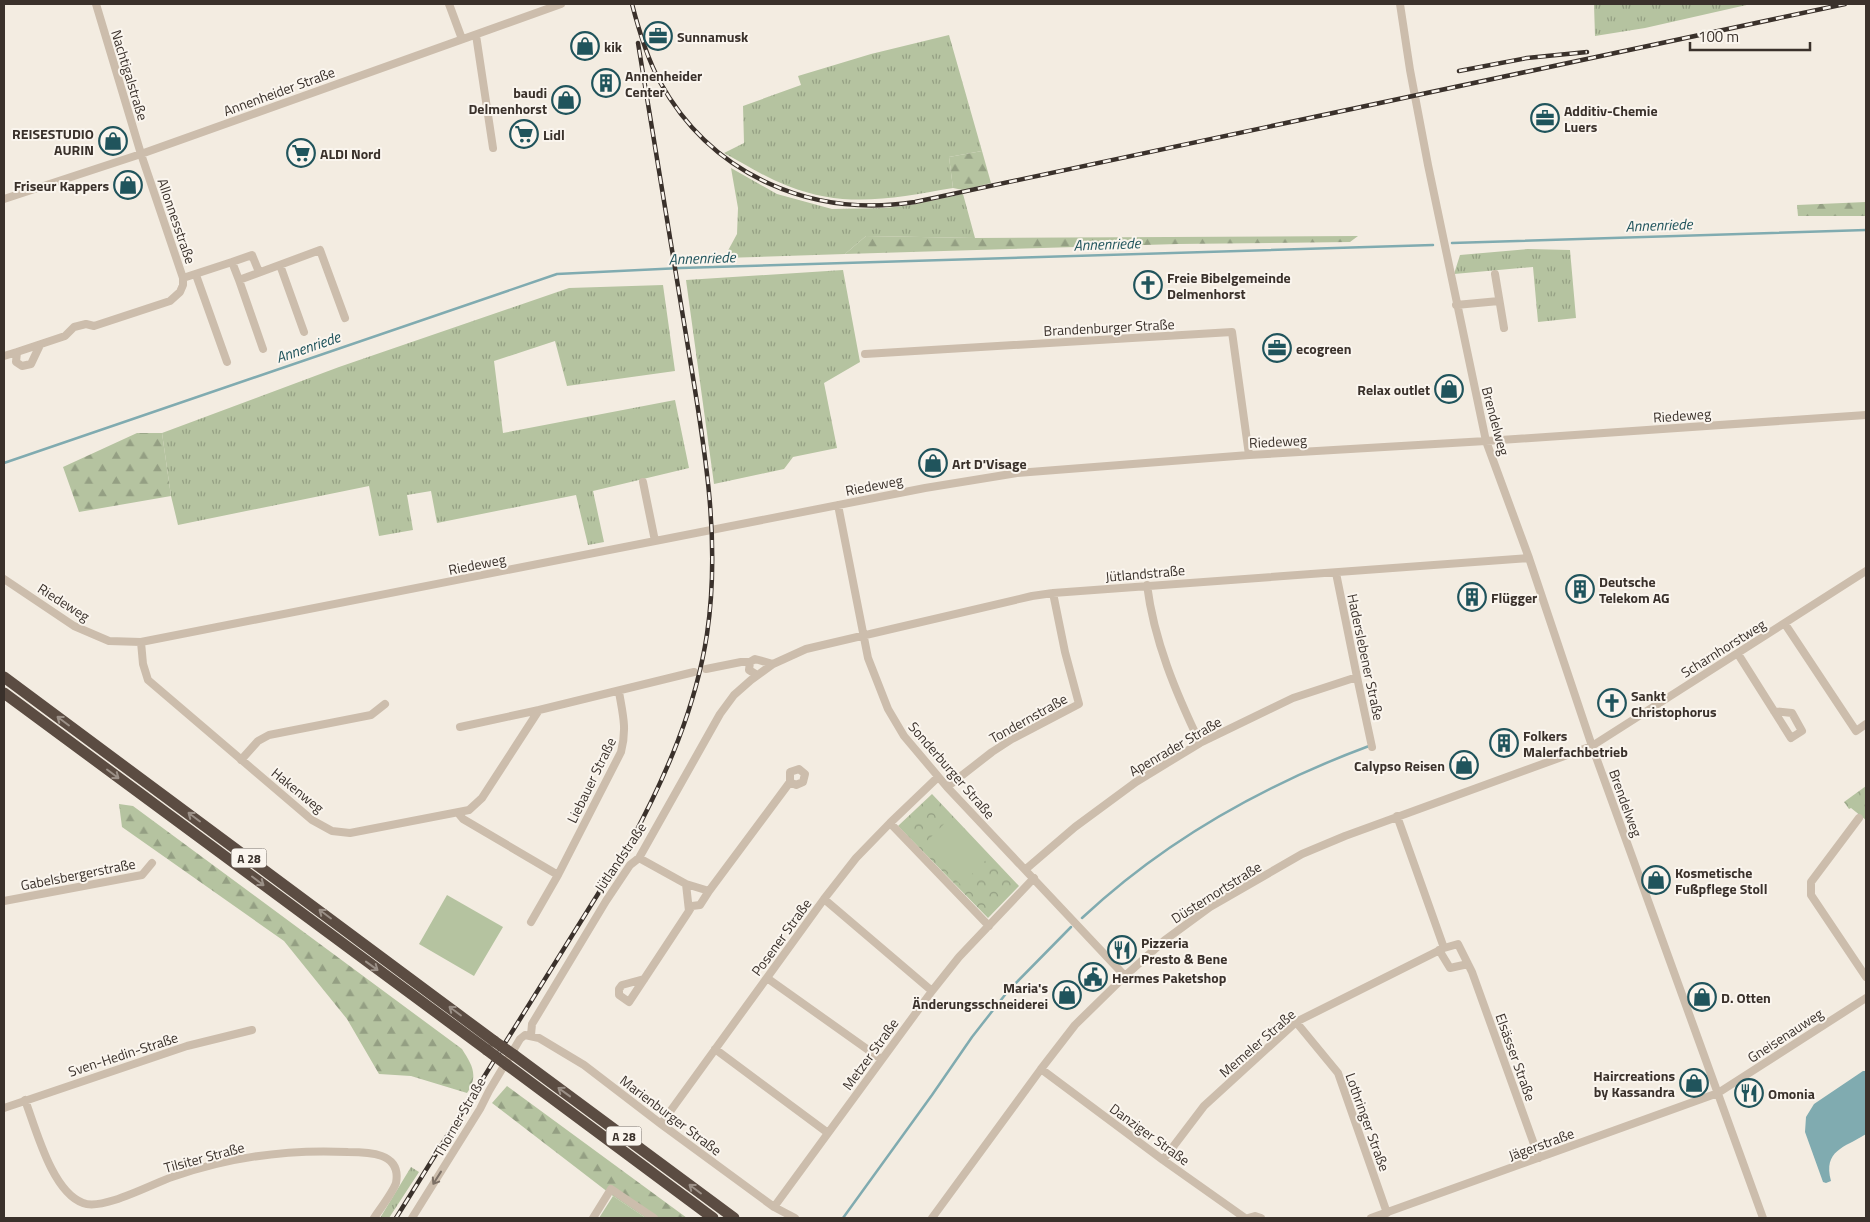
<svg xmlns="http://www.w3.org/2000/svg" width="1870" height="1222" viewBox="0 0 1870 1222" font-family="'Titillium Web',sans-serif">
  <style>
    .grass { fill: url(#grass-tufts) }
    .forest { fill: url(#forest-firs) }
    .park { fill: url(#park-crowns) }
    .garden { fill: #b5c3a0 }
    .water { fill: #80abb0 }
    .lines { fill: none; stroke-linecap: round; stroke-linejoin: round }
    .stream { stroke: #80abb0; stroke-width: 2.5 }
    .minor { stroke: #ccbdac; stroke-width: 8 }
    .highway { stroke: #5b4c42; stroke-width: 11 }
    .rail-casing { stroke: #3a312b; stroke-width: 4.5 }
    .rail { stroke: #faf5ee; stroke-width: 2.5; stroke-dasharray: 8; stroke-linecap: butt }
    .highway-bridge { stroke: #5b4c42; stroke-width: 11 }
    .oneway { stroke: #9b9087 }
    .oneway2 { stroke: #7c7065 }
    .labels { text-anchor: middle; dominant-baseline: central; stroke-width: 4; stroke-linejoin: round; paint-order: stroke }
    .shield { fill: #faf5ee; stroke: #746c66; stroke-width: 1 }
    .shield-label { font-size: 12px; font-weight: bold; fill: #3a312b }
    .poi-label { font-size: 14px; font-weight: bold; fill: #3a312b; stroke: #faf5ee; text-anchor: start }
    .street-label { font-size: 14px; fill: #3a312b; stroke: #faf5ee }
    .water-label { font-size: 15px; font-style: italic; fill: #20545c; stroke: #faf5ee }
  </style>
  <defs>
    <pattern id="grass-tufts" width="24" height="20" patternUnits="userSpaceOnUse" patternTransform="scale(1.25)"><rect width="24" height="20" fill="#b5c3a0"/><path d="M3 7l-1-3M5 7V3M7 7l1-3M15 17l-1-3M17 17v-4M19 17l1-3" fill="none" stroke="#949f83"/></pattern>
    <pattern id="forest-firs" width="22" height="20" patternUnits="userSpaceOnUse" patternTransform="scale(1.25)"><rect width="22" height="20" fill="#b5c3a0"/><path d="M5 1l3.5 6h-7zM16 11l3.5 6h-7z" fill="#949f83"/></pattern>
    <pattern id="park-crowns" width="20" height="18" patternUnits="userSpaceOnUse" patternTransform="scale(1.25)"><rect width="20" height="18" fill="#b5c3a0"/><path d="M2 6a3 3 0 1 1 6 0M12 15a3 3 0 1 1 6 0" fill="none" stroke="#949f83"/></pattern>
  </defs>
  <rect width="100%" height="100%" fill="#f3ece1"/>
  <path class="grass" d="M1594,4H1751L1645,28L1595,36Z
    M949,35L982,151L949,157L953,188C894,198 846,209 788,186C766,178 745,164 724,153L744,143L743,106L801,85L798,76L871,54Z
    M731,168L777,194L832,209L885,208L911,205L963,194L975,238L866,236L845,254L724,258L737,234L738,208Z
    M1528,249L1570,250L1576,318L1538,322L1533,267L1454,274L1460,255Z
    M843,270L860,362L824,383L837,448L793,457L784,469L714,484L686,280Z
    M663,285L675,371L567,386L555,341L494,361L503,433L675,400L689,468L593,491L604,542L588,545L576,495L437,523L431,491L407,495L413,530L379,536L369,486L178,525L171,496L162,433L339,367L569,288Z
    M411,1167L419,1172L389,1218H380Z"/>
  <path class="forest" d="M982,151L991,183L963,190L953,188L949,157Z
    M1866,202V216H1798L1797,205Z
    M866,236L975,238L1358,236L1350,242L1178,244L845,254Z
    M137,433H162L171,496L79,512L63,467Z
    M119,804L133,806L462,1049C472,1065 479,1075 467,1093L411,1076L379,1074L347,1019L284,941L122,827Z
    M507,1086L687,1218H646L613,1196L492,1103Z"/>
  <path class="park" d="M1866,786V820L1851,808L1849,809L1844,802Z
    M932,794L1019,886L988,918L898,826Z"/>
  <path class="garden" d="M948,820L987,859L961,885L922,846Z
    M447,895L503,927L474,976L419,944Z
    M613,1196L646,1218H599Z"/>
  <path class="water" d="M1863,1071H1866V1134C1844,1148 1823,1150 1831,1181L1826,1183L1823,1182L1805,1132L1806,1117L1814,1104Z"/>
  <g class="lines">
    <path class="stream" d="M1452,243L1866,230
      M4,463L557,274L681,268L1433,245
      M1082,918C1164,841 1264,785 1369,746
      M843,1218L932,1095L972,1037L1008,991L1071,927"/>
    <path class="minor" d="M449,4L462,39
      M1400,4L1410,70L1428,165L1486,441L1529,558L1592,746L1763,1218
      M476,35L493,148
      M4,199L141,154L561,4
      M232,262L252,255L259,272
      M280,265L304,332
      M1495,274L1504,328
      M196,275L227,362
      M183,278L232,262L239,280L320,250L345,318
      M239,280L263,349
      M1456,305L1499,301
      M40,345L31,364L22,366L16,362L17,352L65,336L74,327L86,324L94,326L170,301L180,292L183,285V278L141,154L96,4
      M865,354L1232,332L1249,455
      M4,356L17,352
      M643,482L655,541
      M838,505L868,658L888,709L904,736L947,787L1125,976
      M1336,573L1357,677L1372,747
      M4,579L74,626L109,641L141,642L925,488L1017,473L1249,455L1486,441L1866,415
      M1147,585C1154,641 1176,693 1200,743
      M1785,624L1856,731L1866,724
      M141,642L143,664L148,680L312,820L332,831L350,833L469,810L482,798L539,710L694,672
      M1738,654L1791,738L1802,731L1792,713L1774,711
      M706,669L741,662H750
      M757,675L749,670L750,662L755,659L773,664
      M460,727L539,710
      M241,760L258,741L269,735L371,715L385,704
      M947,787L992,752L1012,739L1079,704L1065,652L1053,593
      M458,813L463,819L558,875
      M1397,816L1444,948L1458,944L1472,972L1539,1158
      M1859,818L1811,882V895L1866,977
      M890,823L989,926
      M639,858L686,884L689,911L629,1002L619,995V989L622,985L644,979
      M1026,869L1075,827L1136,782L1200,743L1293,698L1357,677
      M686,884L709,891L790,782V772L799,769L805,774L803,782L796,785L790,782
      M824,899L932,991
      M4,901L142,875L152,863
      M689,911L692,906L700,905L709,891
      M531,922L558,875L621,752C627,729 623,715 619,692
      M1439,950L1450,968L1468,964
      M767,978L881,1059
      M1296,1022L1338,1073L1387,1213
      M531,1035L532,1024L606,901L630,865L639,858L720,714L734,695L751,680L773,664L806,649L1032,596L1053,593L1529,558
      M715,1049L828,1133
      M1041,1069L1163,1160L1245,1218
      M25,1100C36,1129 52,1192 83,1203C102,1211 152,1184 172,1177C229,1157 287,1149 348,1152C367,1152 402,1152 396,1183C393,1192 380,1209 374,1218
      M4,1108L187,1046L252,1030
      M661,1124L824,899L856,858L890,823L938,777
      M1163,1160L1204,1106L1296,1022L1444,948
      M774,1207L932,991L959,957L1034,878
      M412,1218L480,1109L489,1091L520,1039L525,1035L539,1038L584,1065L661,1124L774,1207L795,1218
      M593,1218L611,1189L654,1218
      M932,1218L1041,1069L1075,1025L1125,976L1165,940L1210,907L1302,854L1345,836L1592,746L1866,571
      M1248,1218L1255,1216L1261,1218
      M1371,1218L1718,1093L1866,998"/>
    <path class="highway" d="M4,677L494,1041
      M4,693L487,1050
      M514,1055L734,1218
      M507,1065L713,1218"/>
    <defs>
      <path id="rail" d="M632,4C639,31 647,58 660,82C712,176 812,218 915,202L1845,4
        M1459,71L1527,58L1587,52
        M396,1218L631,841C666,776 696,707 707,634C722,533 702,434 686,335C670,238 654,141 638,43"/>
    </defs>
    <use href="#rail" class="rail-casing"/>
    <use href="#rail" class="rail"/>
    <path class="highway-bridge" d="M494,1041L514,1055
      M487,1050L507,1065"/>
  </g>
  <defs><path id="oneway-shaft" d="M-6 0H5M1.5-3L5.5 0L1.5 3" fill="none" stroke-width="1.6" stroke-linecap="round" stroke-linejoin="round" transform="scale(1.25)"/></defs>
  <g class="oneway">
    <use href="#oneway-shaft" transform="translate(63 721) rotate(-143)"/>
    <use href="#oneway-shaft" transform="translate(113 774) rotate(37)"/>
    <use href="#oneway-shaft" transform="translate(194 817) rotate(-143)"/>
    <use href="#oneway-shaft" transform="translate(258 881) rotate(37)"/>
    <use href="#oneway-shaft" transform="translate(325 914) rotate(-143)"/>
    <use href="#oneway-shaft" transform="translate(372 966) rotate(36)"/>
    <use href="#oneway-shaft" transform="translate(455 1011) rotate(-143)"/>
    <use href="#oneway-shaft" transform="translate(564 1092) rotate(-144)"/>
    <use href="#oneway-shaft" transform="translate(695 1189) rotate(-143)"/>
  </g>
  <use class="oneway2" href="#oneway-shaft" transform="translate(437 1178) rotate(122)"/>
  <defs>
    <symbol id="office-ring" viewBox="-11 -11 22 22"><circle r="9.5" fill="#faf5ee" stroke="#20545c" stroke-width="1.5"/><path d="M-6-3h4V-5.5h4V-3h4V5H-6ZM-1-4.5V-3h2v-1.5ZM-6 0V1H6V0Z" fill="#20545c"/></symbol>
    <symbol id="shop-ring" viewBox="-11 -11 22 22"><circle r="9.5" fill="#faf5ee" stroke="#20545c" stroke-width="1.5"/><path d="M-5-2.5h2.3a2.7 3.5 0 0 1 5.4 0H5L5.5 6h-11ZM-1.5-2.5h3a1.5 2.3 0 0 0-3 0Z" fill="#20545c"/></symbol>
    <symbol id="building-ring" viewBox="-11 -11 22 22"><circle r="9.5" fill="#faf5ee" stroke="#20545c" stroke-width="1.5"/><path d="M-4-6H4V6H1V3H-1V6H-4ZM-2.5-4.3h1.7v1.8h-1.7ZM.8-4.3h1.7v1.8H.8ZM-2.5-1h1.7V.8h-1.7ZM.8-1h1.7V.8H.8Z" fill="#20545c"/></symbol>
    <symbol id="supermarket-ring" viewBox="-11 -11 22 22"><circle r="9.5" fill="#faf5ee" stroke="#20545c" stroke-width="1.5"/><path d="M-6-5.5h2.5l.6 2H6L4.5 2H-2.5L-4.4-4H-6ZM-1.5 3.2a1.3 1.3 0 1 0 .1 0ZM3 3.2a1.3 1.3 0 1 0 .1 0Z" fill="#20545c"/></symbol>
    <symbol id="church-ring" viewBox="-11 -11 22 22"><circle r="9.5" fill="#faf5ee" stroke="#20545c" stroke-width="1.5"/><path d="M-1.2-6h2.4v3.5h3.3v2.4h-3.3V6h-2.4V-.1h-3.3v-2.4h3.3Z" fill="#20545c"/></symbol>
    <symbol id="restaurant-ring" viewBox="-11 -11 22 22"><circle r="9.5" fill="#faf5ee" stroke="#20545c" stroke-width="1.5"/><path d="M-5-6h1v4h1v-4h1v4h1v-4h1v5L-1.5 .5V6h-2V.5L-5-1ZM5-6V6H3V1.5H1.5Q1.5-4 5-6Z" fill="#20545c"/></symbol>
    <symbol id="civic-ring" viewBox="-11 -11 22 22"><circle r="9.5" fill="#faf5ee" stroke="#20545c" stroke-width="1.5"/><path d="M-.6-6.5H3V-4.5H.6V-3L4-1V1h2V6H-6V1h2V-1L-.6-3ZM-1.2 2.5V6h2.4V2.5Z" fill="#20545c"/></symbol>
  </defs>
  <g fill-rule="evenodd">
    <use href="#office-ring" x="642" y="20" width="32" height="32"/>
    <use href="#shop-ring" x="569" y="30" width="32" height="32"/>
    <use href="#building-ring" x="590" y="67" width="32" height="32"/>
    <use href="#shop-ring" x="550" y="84" width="32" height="32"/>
    <use href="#office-ring" x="1529" y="102" width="32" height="32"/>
    <use href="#supermarket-ring" x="508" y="118" width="32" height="32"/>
    <use href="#shop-ring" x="97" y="125" width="32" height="32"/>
    <use href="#supermarket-ring" x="285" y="137" width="32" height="32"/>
    <use href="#shop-ring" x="112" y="169" width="32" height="32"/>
    <use href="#church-ring" x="1132" y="269" width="32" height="32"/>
    <use href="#office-ring" x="1261" y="332" width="32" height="32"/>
    <use href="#shop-ring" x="1433" y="373" width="32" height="32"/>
    <use href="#shop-ring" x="917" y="447" width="32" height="32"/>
    <use href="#building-ring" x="1564" y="573" width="32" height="32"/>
    <use href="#building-ring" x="1456" y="581" width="32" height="32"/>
    <use href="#church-ring" x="1596" y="687" width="32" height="32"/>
    <use href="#building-ring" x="1488" y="727" width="32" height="32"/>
    <use href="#shop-ring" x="1448" y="749" width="32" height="32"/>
    <use href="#shop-ring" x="1640" y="864" width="32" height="32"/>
    <use href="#restaurant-ring" x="1106" y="934" width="32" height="32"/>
    <use href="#civic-ring" x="1077" y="961" width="32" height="32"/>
    <use href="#shop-ring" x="1051" y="979" width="32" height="32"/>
    <use href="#shop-ring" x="1686" y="981" width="32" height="32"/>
    <use href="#shop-ring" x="1678" y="1067" width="32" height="32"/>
    <use href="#restaurant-ring" x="1733" y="1077" width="32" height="32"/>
  </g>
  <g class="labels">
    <g class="shield">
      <rect x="231.5" y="848.5" width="35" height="19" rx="4"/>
      <rect x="606.5" y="1126.5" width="35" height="19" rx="4"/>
    </g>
    <g class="shield-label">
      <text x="249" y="858">A 28</text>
      <text x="624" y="1136">A 28</text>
    </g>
    <g class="poi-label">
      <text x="677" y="36">Sunnamusk</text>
      <text x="604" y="46">kik</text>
      <text x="625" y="75">Annenheider<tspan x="625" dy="16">Center</tspan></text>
      <text x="547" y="92" text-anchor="end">baudi<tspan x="547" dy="16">Delmenhorst</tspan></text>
      <text x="1564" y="110">Additiv-Chemie<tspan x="1564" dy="16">Luers</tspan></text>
      <text x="94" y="133" text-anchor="end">REISESTUDIO<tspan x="94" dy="16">AURIN</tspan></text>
      <text x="543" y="134">Lidl</text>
      <text x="320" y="153">ALDI Nord</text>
      <text x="109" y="185" text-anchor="end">Friseur Kappers</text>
      <text x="1167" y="277">Freie Bibelgemeinde<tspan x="1167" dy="16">Delmenhorst</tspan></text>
      <text x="1296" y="348">ecogreen</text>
      <text x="1430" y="389" text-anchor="end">Relax outlet</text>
      <text x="952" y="463">Art D'Visage</text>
      <text x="1599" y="581">Deutsche<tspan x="1599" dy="16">Telekom AG</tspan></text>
      <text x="1491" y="597">Flügger</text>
      <text x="1631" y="695">Sankt<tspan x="1631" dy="16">Christophorus</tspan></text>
      <text x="1523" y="735">Folkers<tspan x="1523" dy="16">Malerfachbetrieb</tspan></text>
      <text x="1445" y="765" text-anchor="end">Calypso Reisen</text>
      <text x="1675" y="872">Kosmetische<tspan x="1675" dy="16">Fußpflege Stoll</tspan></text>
      <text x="1141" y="942">Pizzeria<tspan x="1141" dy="16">Presto &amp; Bene</tspan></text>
      <text x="1112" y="977">Hermes Paketshop</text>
      <text x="1048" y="987" text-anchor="end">Maria's<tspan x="1048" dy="16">Änderungsschneiderei</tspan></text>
      <text x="1721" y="997">D. Otten</text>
      <text x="1675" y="1075" text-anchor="end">Haircreations<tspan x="1675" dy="16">by Kassandra</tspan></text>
      <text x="1768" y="1093">Omonia</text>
    </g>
    <g class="street-label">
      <text transform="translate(130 75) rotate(73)">Nachtigalstraße</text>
      <text transform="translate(279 91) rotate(-20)">Annenheider Straße</text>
      <text transform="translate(177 221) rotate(71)">Allonnesstraße</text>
      <text transform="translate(1109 327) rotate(-3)">Brandenburger Straße</text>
      <text transform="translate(1682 415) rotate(-4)">Riedeweg</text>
      <text transform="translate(1496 421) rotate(75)">Brendelweg</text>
      <text transform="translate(1278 441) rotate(-3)">Riedeweg</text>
      <text transform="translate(874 485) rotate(-11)">Riedeweg</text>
      <text transform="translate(477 564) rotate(-11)">Riedeweg</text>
      <text transform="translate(1145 573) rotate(-5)">Jütlandstraße</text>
      <text transform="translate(64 602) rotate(32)">Riedeweg</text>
      <text transform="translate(1723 648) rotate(-32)">Scharnhorstweg</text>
      <text transform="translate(1366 657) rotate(78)">Haderslebener Straße</text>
      <text transform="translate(1028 718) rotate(-29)">Tondernstraße</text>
      <text transform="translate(1175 746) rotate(-30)">Apenrader Straße</text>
      <text transform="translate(952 770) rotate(49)">Sonderburger Straße</text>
      <text transform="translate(591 780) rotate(-64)">Liebauer Straße</text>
      <text transform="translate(298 790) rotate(39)">Hakenweg</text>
      <text transform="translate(1626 803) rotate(70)">Brendelweg</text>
      <text transform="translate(620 857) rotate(-56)">Jütlandstraße</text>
      <text transform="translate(78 874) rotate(-11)">Gabelsbergerstraße</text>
      <text transform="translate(1216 892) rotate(-32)">Düsternortstraße</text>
      <text transform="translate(781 937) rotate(-54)">Posener Straße</text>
      <text transform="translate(1785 1035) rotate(-33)">Gneisenauweg</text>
      <text transform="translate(1257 1043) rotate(-41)">Memeler Straße</text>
      <text transform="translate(123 1054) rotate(-18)">Sven-Hedin-Straße</text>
      <text transform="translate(870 1054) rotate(-54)">Metzer Straße</text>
      <text transform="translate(1516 1057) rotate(70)">Elsässer Straße</text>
      <text transform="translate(671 1115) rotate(37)">Marienburger Straße</text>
      <text transform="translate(459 1117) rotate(-60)">Thorner Straße</text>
      <text transform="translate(1368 1122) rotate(70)">Lothringer Straße</text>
      <text transform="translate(1150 1134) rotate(36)">Danziger Straße</text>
      <text transform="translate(1541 1144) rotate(-20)">Jägerstraße</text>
      <text transform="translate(204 1157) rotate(-15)">Tilsiter Straße</text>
    </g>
    <g class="water-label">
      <text transform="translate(1659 225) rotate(-2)">Annenriede</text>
      <text transform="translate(1107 244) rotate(-2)">Annenriede</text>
      <text transform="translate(702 258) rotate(-2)">Annenriede</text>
      <text transform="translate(308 347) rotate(-19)">Annenriede</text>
    </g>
  </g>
  <rect width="1870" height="1222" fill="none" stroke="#3a312b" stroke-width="10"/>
  <path d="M1690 42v8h120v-8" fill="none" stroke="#3a312b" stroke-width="2.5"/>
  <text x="1698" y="42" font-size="15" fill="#3a312b" stroke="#faf5ee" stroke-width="4" paint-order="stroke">100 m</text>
</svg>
